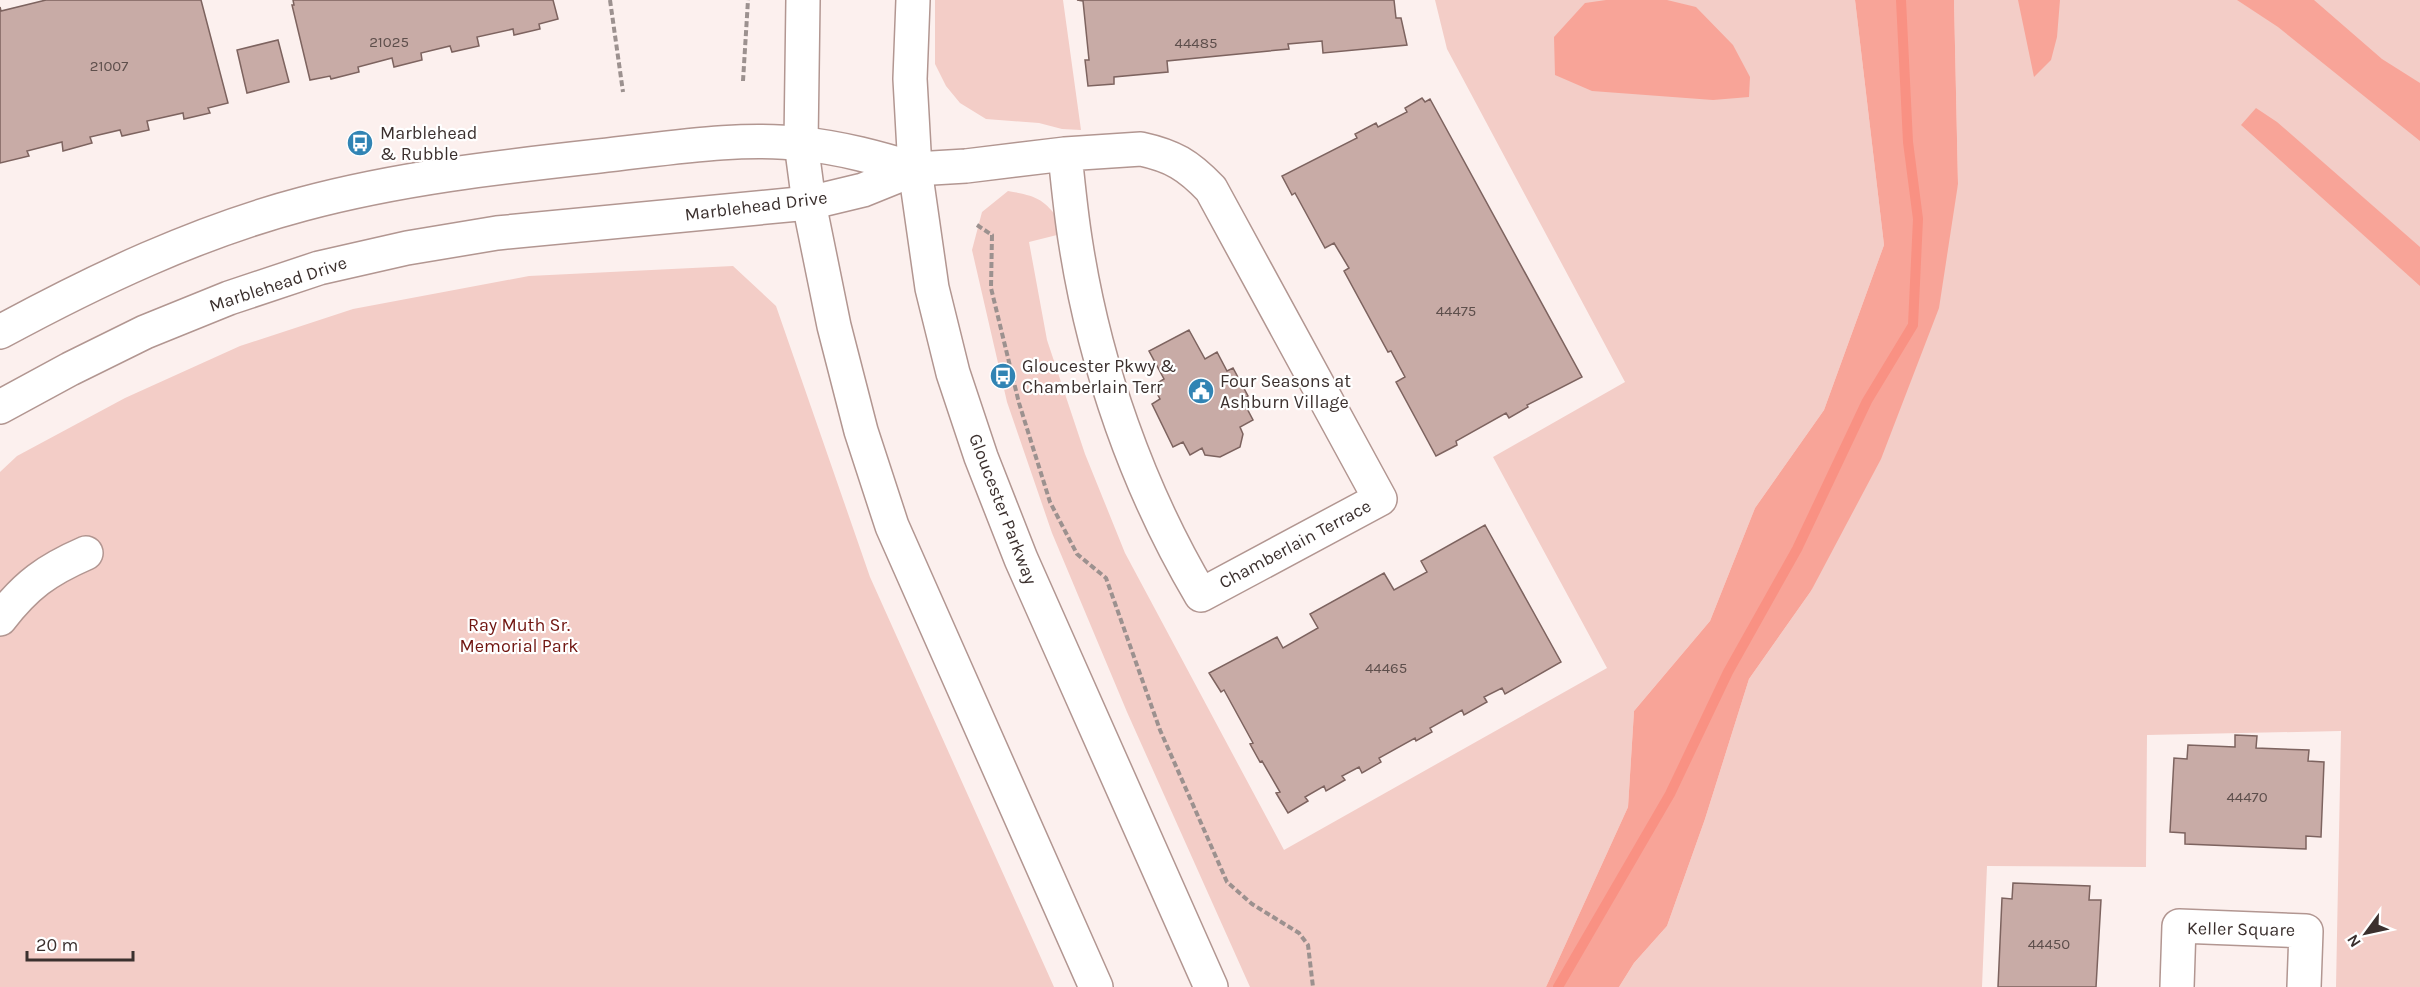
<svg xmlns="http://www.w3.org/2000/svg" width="2420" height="987" viewBox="0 0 2420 987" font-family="Karla,sans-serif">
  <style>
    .green { fill: #f3cdc7 }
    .forest { fill: #f8a498 }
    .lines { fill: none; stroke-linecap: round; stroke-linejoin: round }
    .stream { stroke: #f99183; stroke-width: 10 }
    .building { fill: #c8aba6; stroke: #7d635f; stroke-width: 1.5 }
    .minor-casing { stroke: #b29691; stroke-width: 36 }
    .major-casing { stroke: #b29691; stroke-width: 36 }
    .path { stroke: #9c918f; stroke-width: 4; stroke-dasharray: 6 3; stroke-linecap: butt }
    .minor { stroke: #fff; stroke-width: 33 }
    .major { stroke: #fff; stroke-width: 33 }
    .labels { text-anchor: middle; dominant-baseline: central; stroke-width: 4.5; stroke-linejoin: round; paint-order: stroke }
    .number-label { font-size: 15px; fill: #5e4f4c }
    .poi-label { font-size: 18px; fill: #3b302e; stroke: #fff; text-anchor: start }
    .street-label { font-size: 18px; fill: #3b302e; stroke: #fff }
    .park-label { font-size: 18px; fill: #701510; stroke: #fff }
  </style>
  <rect width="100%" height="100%" fill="#fcf0ee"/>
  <path class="green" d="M935,0H1063L1081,130L1062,129L1039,123L986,119L960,103L946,86L935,64Z
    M1435,0H1855L1884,245L1824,410L1755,508L1710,621L1634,711L1628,807L1546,987H1250L1127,712L1052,533L1007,402L972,250L982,212L1008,191C1036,196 1043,198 1060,221L1057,235L1029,242L1047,340L1085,454L1125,553L1284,850L1607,668L1493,457L1625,382L1447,49Z
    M1954,0H2420V987H2336L2341,731L2147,735L2146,867L1987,866L1982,987H1619L1634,963L1667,926L1705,819L1749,679L1811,591L1958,184Z
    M733,266L776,306L870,577L1054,987H0V472L17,456L125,398L240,346L353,309L529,276Z"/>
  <path class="forest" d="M1606,0H1667L1696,7L1733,45L1750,77L1749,97L1713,100L1592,91L1555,75L1554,37L1585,3Z
    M1855,0H1954L1958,184L1939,308L1881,459L1811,591L1749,679L1705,819L1667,926L1634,963L1619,987H1546L1628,807L1634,711L1710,621L1755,508L1824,410L1884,245Z
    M2018,0H2060L2057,37L2051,60L2034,77Z
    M2237,0H2314L2382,59L2420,83V141L2278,27Z
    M2256,108L2277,122L2420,247V286L2241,125Z"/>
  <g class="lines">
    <path class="stream" d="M1558,987L1670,794L1728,672L1797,549L1867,401L1913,325L1918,219L1908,142L1901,0"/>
  </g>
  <path class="building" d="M46,0H201L228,103L208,108L210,113L184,119L183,113L147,121L149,130L122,136L120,130L90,137L92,143L63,151L62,142L27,151L29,156L0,163V7L1,11Z
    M293,0H553L558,19L539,24L540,29L514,35L513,29L477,37L479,46L452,52L450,46L421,53L422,60L394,67L392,58L358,67L359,72L331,79L330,76L310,80L292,5H294Z
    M1077,0H1394L1396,18H1401L1407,45L1323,53L1322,41L1288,44L1289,49L1167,61L1168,72L1114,77V84L1088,86L1085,60H1089L1083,1Z
    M278,40L289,82L247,93L237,50Z
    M1422,98L1425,102L1430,99L1582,377L1527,405L1528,407L1509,418L1506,413L1456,441L1457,445L1436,456L1396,382L1405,377L1391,351L1388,352L1344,271L1349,268L1334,243L1325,248L1295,193L1292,195L1282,176L1357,138L1355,134L1376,123L1378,127L1407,112L1405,108Z
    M1189,330L1205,359L1217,352L1227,371L1233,368L1248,396L1242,399L1253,420L1240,427L1243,434L1240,447L1220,457L1205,455L1202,448L1190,455L1183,442L1173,447L1152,404L1160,399L1153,386L1164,379L1149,351Z
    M1485,525L1561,662L1505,694L1502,688L1484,697L1487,702L1464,715L1462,710L1430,728L1432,732L1416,741L1415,738L1379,758L1381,762L1362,773L1359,767L1342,776L1345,780L1326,791L1324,786L1305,797L1308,801L1288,813L1276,793L1280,792L1262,761L1260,762L1250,744L1253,743L1224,690L1221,692L1209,673L1277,637L1283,648L1318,628L1310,614L1384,573L1394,590L1427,572L1421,561Z
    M2235,735L2257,736L2256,748L2309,750L2308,761L2324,762L2321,837L2306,836V849L2185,844V833L2170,832L2174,758L2187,759L2188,745L2235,747Z
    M2013,883L2090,886L2089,900H2101L2096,987H1998L2002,898L2012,899Z"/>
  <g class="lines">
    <defs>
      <path id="minor" d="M1141,149C1173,156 1188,165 1211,189L1380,499L1201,595C1138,489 1095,366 1076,245C1071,215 1068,184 1065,154Z
        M0,332C96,280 197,232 303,204C400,178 499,167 599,156C665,149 738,136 804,144C842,148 878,158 915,169
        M0,407L70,369L145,332L229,298L319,268L407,248L497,233L809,203L863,190L915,169L966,166L1065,154
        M0,619C26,585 47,570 86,553
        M2177,987L2179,926L2306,931L2304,987"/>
      <path id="major" d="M803,0L801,143L809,203L834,326L861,431L892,526L1096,987
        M913,0L910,79L915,169L932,288L953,373L981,457L1021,559L1211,987"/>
    </defs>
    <use href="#minor" class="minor-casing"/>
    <use href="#major" class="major-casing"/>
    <path class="path" d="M610,0L623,92
      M743,81L748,0
      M977,225L992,235L991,288L1019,403L1050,502L1077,554L1106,578L1160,730L1227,882L1252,904L1299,933L1308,945L1313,987"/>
    <use href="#minor" class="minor"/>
    <use href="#major" class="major"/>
  </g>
  <defs>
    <symbol id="bus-disc" viewBox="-11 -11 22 22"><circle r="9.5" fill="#3184b4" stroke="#fff"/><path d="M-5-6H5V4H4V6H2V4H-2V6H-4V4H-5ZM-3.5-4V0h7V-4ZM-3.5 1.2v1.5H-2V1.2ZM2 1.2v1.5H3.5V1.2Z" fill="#fff"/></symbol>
    <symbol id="civic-disc" viewBox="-11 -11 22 22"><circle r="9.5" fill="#3184b4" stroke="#fff"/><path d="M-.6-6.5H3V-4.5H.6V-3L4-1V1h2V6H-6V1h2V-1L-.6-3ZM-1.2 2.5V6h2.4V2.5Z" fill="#fff"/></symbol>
  </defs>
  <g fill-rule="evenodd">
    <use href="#bus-disc" x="345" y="128" width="30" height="30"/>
    <use href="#bus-disc" x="988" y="361" width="30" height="30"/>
    <use href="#civic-disc" x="1186" y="376" width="30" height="30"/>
  </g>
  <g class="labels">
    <g class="number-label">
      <text x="389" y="42">21025</text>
      <text x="1196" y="43">44485</text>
      <text x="109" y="66">21007</text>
      <text x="1456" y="311">44475</text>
      <text x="1386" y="668">44465</text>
      <text x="2247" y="797">44470</text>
      <text x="2049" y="944">44450</text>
    </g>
    <g class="poi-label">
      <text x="380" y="133">Marblehead<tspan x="380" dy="21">&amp; Rubble</tspan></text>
      <text x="1022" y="366">Gloucester Pkwy &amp;<tspan x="1022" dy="21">Chamberlain Terr</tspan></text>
      <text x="1220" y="381">Four Seasons at<tspan x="1220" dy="21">Ashburn Village</tspan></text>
    </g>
    <g class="street-label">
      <text transform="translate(756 206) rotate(-7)">Marblehead Drive</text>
      <text transform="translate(278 284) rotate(-18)">Marblehead Drive</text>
      <text transform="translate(1003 509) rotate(69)">Gloucester Parkway</text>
      <text transform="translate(1295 544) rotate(-28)">Chamberlain Terrace</text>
      <text transform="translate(2241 929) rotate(1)">Keller Square</text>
    </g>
    <g class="park-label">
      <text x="519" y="625">Ray Muth Sr.<tspan x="519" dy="21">Memorial Park</tspan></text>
    </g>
  </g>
  <g transform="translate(2366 933) rotate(237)" stroke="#ffffff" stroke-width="4.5" paint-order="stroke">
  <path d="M0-4.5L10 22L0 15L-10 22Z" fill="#3b302e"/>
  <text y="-9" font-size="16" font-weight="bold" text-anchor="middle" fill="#3b302e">N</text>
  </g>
  <path d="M27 951v9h106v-9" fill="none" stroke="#3b302e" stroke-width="3"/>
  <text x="36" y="951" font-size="18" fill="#3b302e" stroke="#ffffff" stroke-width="4.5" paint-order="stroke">20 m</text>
</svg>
